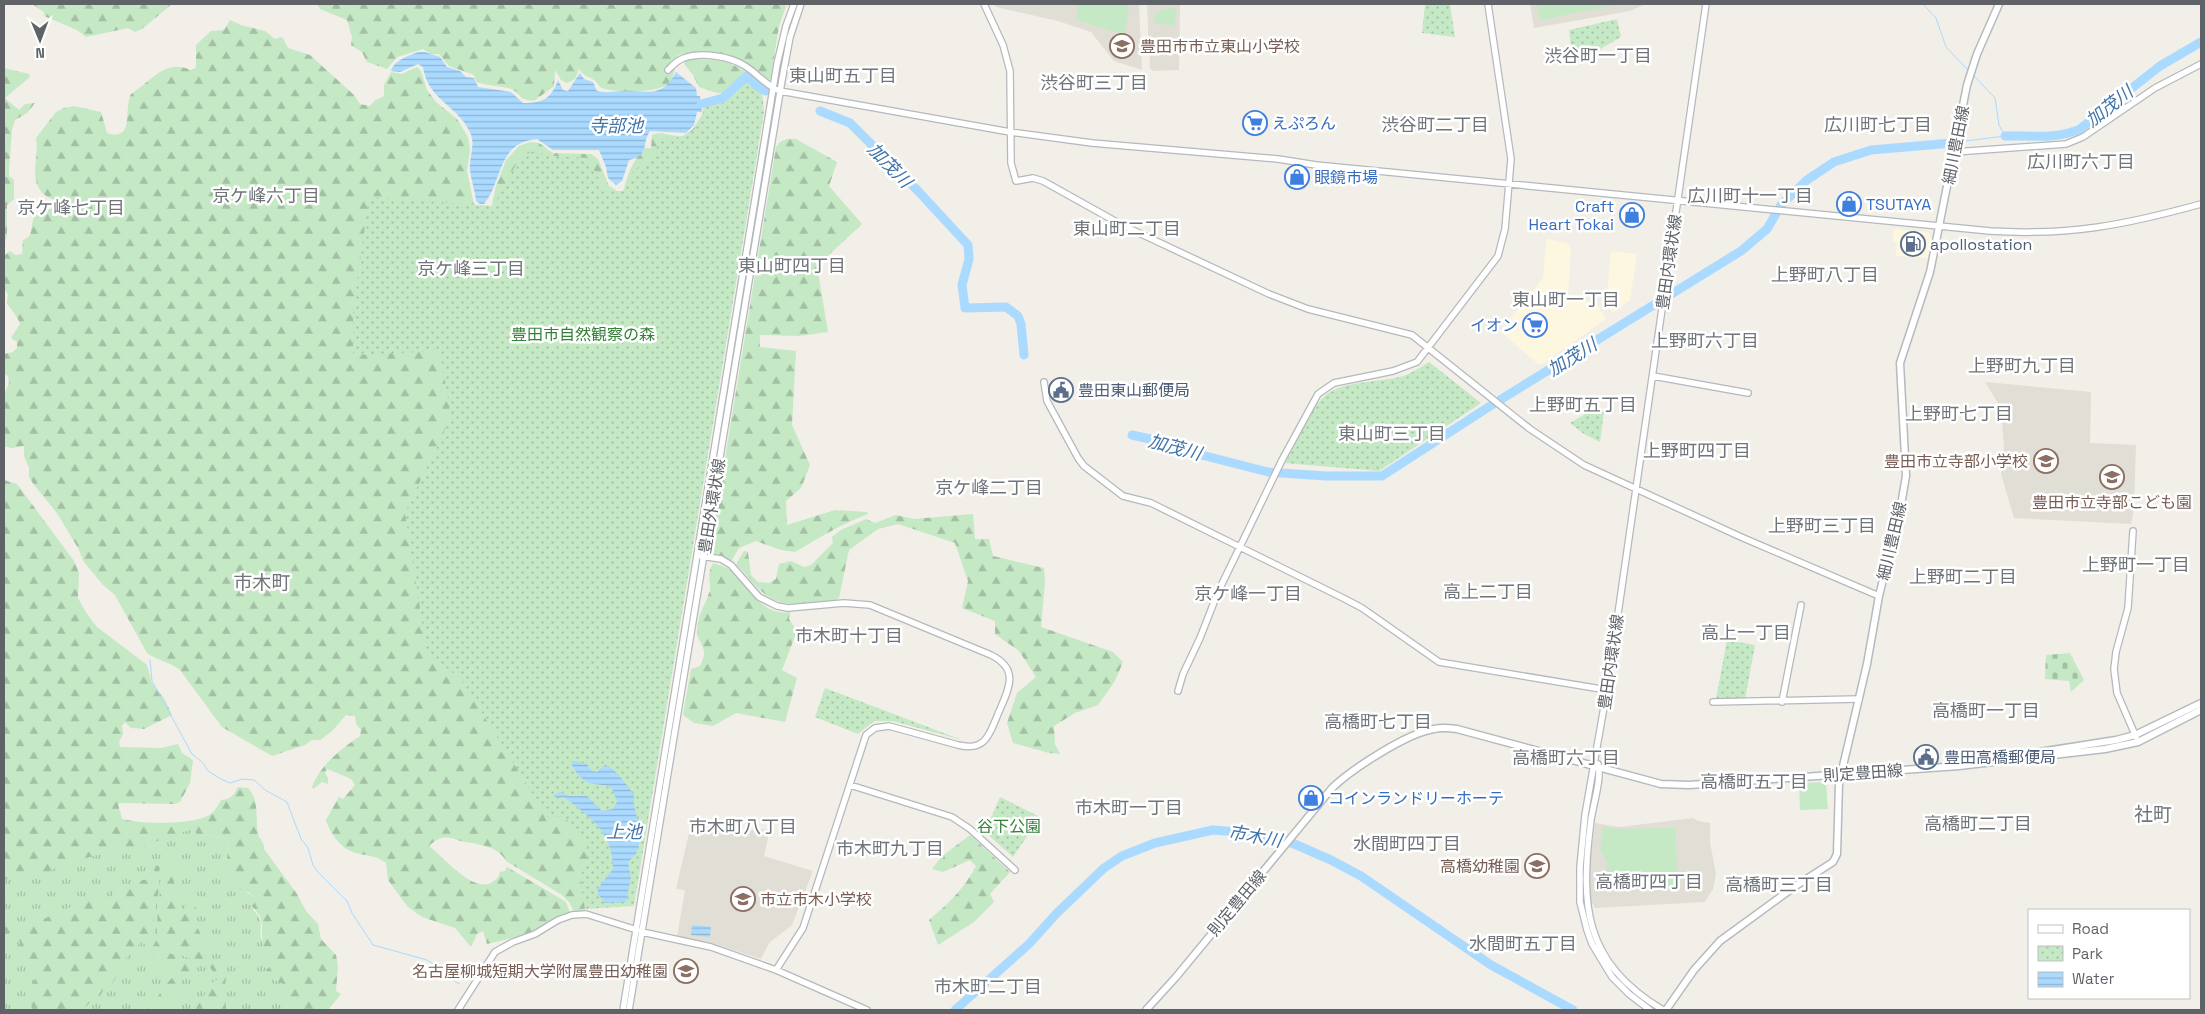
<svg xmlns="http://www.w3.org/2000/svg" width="2205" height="1014" viewBox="0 0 2205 1014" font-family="'Space Grotesk','Noto Sans JP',sans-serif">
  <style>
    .commercial { fill: #fef7e0 }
    .education { fill: #e1ded6 }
    .grass { fill: url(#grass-tufts) }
    .forest { fill: url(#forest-firs) }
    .cemetery { fill: url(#cemetery-stones) }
    .park { fill: url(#park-dots) }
    .garden { fill: #c5e8c5 }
    .water { fill: url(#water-rules) }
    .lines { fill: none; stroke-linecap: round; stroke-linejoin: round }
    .stream { stroke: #aadaff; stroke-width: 1 }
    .river { stroke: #aadaff; stroke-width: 9 }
    .tertiary-casing { stroke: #b5b8bc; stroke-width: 8 }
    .secondary-casing { stroke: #b6babf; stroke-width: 9 }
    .tertiary { stroke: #fff; stroke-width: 5.5 }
    .secondary { stroke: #fff; stroke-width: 6 }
    .labels { text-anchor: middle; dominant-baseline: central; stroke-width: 5; stroke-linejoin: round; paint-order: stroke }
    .education-label { font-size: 16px; fill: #785e54; stroke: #fff; text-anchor: end }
    .shop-label { font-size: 16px; fill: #366cbe; stroke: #fff; text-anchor: start }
    .street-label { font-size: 16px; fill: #5f6368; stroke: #fff }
    .service-label { font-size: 16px; fill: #4e5e75; stroke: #fff; text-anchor: start }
    .park-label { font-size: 16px; fill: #348238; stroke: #fff }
    .neighbourhood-label { font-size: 18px; fill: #70757a; stroke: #fff }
    .water-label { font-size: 18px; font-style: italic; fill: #4174aa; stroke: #fff }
    .quarter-label { font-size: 19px; fill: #70757a; stroke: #fff }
  </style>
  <defs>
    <pattern id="grass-tufts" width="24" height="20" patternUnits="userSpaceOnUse" patternTransform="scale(1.25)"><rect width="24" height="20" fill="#c5e8c5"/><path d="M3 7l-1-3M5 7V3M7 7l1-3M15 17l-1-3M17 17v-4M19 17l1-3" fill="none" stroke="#a3c0a4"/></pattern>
    <pattern id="forest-firs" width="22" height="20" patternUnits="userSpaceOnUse" patternTransform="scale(1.25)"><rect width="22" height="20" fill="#c5e8c5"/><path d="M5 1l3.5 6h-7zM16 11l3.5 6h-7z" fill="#a3c0a4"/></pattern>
    <pattern id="cemetery-stones" width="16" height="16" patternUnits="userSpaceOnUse" patternTransform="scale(1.25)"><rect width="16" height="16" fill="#c5e8c5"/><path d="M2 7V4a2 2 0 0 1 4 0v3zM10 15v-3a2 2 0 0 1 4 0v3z" fill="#a3c0a4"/></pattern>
    <pattern id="park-dots" width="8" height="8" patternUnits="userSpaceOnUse" patternTransform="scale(1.25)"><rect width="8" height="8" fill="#c5e8c5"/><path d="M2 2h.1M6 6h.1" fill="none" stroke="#a3c0a4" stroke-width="1.8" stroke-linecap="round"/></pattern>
    <pattern id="water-rules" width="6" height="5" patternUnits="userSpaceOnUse" patternTransform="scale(1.25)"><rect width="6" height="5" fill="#aadaff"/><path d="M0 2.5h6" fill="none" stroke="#8eb4d2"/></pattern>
  </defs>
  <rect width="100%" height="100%" fill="#f1efe8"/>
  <path class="commercial" d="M1894,229L1928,232L1932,239L1928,258L1896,256L1897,243L1893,242Z
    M1548,239L1568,243L1571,248L1568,294L1597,305L1606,319L1542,364H1538L1500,331L1543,278L1546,242Z
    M1611,251L1637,254L1630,300L1613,313L1606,305Z"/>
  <path class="education" d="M993,4H1139L1142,70L1114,61L1091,32L1058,21L996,7Z
    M1147,4H1180L1179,70L1153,71L1150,68Z
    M1530,4H1646L1630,11L1534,28Z
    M1985,382L2091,392L2090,443L2136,445L2134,509L2131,524L2014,518L2001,474L2004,448L2001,408Z
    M1693,818L1698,821L1710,823V842L1716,874L1713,889L1705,902L1595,908L1590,900L1588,879L1595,823L1619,827Z
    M770,829L764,856L813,871L792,925L769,943L761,959L712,943L677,937L685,890L676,889L689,833Z"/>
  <path class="grass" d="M195,828L199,842L203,835L222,837L227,839C229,856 223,871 236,885C242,891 251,894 257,899L253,910C267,923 257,928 262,942C268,956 276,970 283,984L282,989L275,993L286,1002L287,1010H4V853Z"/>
  <path class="forest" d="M32,4H172L142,29L135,32L128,28L86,37L77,30L44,16V12Z
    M317,4H783L786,6L779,26L770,82C741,60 715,46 678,55C674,64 676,77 668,84C657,93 615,93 602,88C598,86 598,83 594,80C587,75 587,79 579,69L575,79L567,83L561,80L555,70L554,86L534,101C516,99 524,96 513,90C506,86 488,86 477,82L474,75L449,66L439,54H431L423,49L397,57L387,69L367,62L362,52L351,45L352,37L347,20L320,9Z
    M230,20L241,25L265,31L275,39L282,37L288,48L310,55L354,95L360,104L370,106L374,101L384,96V85L391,72L402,74L417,67L421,71L427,90L436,102L457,119L468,137L470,150L467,171L477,219L495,247L492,203L496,186L506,160L519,146L530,142L539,143L553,153L591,154L598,159L609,186L623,195C626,176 632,164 643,148H651L652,135L659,133L682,137L693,129L707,107L724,101L747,78L760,92L583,817L597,903L581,911L574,912L569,902L562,895L506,861C499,847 479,844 465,842C457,841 452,836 442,838C437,839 433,842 429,846C444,857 471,892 491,883C496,880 499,877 500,872L505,871L507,867L566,902L570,913L558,917L534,933L487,944L483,931L477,934L471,947L455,928L422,917L408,907L388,880L386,863C377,856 370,856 360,854C343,851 331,836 326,820L339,797L343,799L355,785L352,780L347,777L327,769L325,773L328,778V784L322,782L313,789L312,787C320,765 341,749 360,736L361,730L356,724L355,716L346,715L332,731L320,740H312L305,745L272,756L222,727L180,670C170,662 158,661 147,653L115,595L103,585L84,562L78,548L57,513L34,485L29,477V468L24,456V446L11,448L4,446V395L9,383L8,376L4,374V354L13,352L17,348V342L11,338L20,324L18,319L7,303L8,294L4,289V256L10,251L15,255L22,254L23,240C34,237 30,226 34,218C36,215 38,213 40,211L55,208L58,203C54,198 49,199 45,195C27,181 40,157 36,138L56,112L64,108L74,106L101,112L107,133C136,142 123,108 131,94C149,83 166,58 190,70L196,68V45L211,31L224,30Z
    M685,60C706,59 730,59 747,73L726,93H717L699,87L693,75L684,64Z
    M4,68L29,74L30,77L5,98L19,110L25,104L35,103L27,113L15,120L12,129L9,170V176L14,180V199L7,205V236L4,244Z
    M787,139H796L837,162L829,186L862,224L817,266L828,332L799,336L760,335V347L796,351L792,425L810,465L801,488L786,501L787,525L835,510L867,512L868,514C841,524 819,538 795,552L781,550L756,541L739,548L732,560C724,562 715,557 710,550L776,147L780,142Z
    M4,480L17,484L74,561L79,573L78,598L85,611L96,626L147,665L152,683L165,700L172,715L144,729L131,728L125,722L122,726L123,734L119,742L120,747L161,748L178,744L182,753L193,760L190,783L180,802L174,804L121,803L118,804L122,819C141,824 197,826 212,813C216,809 219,804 221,800C232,799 233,796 238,787L248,788C260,801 255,817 258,834C260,840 264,842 264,849L297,894L306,911L318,924L321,939L336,955L338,966L336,991L341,994L328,1010H287L286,1002L275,997V993L282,989L283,984L268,977L266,970L273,964L262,952V924L260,916L252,906L257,899L248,892L244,893C218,869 230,867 227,839L222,837L204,835L198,843L195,828L140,847L120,849L67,863L35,877L4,879Z
    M973,514L975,539H989L993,556L1044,568L1045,581L1041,627L1113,652L1123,662L1115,681L1098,705L1075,713L1054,726L1055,744L1060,754L1049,753L1013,743L1007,723L1017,693L1036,677L1019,651L995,634V621L962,608L968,581L955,543L898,524L878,529L849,550L839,598L834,601C814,602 787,609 769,597C756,589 747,574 736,564L744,551L748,552L751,575L758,582L769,583L776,579L779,564L791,561L804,567L811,565L833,543L832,537L841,530L866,519L875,523L896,515L914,519Z
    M713,563C722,566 731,569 738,576C754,593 763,616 790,612L789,619L797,631L782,670L797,678L785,722L736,713L713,726L694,723L683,715L691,669L700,666C711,645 696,645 697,629C698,615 705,605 709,593C713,584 705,578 713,563Z
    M970,835L1010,872L990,894L994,902L974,922L938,945L929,920C948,904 965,888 976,866L970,860L943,872L932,869L941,857Z
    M180,863L174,882L181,911H185L187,896L194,902L197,911L192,916C198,932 210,946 214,963L224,967L225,971L217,976C214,974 212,969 209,967C197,959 180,956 167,949C148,939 163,887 162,869Z
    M156,865L160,867C158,873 160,879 159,886C158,905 145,934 163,949C170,955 182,957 191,961V978L178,974L168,975L161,965L147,953V946L141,942L126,958L113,983L106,985L100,996L96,997L82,1010H32L29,988L37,976L36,964L21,956L18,951L20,942L11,933H8L7,940H4V924L46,918L86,900L102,899L113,896L114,893C126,886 141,877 155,880L154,868Z
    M222,976L226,977L225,987L226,1010H195L212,983Z
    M172,978L177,979L176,997L169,1002L164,1010H146L159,995L164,986Z"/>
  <path class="cemetery" d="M2070,653L2084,680L2071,692L2069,681L2045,679L2046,655Z"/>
  <path class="park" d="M1425,4L1450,5L1455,37L1422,33Z
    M1617,19L1621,37L1576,63L1573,61L1569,30Z
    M745,80H749L762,91L764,112L634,906L585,909L580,878L587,859V843L566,819L560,817H547L461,679L427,653L405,513L451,417L440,351L353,355V312L369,197L493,206L520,157L534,151L554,156L588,158L605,191H623L635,169L653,159L659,139C686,138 700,134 704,105L725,99Z
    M1429,362L1481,403L1379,471L1285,463C1298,443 1309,408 1327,394C1343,382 1375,382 1395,378C1407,376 1418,369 1429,362Z
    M1594,409L1604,411L1600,442L1584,434L1570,423Z
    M1727,640L1755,645L1745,699H1716Z
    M825,688L962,740L893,721H874L858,734L815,717Z
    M1000,797L1040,817L1013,857L985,832Z"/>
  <path class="garden" d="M1078,4H1129L1125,35L1076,20Z
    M1536,4H1611V6L1540,20Z
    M1176,8L1175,25L1155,24L1154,16L1163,9Z
    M1826,782L1828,809L1800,810L1799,783Z
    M1603,827L1618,829L1676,828L1677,885L1608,888L1605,886L1607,862L1600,850Z"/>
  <path class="water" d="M418,52H425L440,57L447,67L460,71L466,77L474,78L478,87L511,92L523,103C543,103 551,99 558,80L563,90L568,91L580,73L584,79L593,82L597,91C611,94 619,90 633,91C654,93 665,93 676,72L696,88L697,96H700L702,112H697L694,125L686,133L650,131C641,145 650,155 629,160L622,181L616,185L608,178L606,167L599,150H553L537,139C497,142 503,181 484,204H480L476,201C475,190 471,180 470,170C469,157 476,145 470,132C457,105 428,100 423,67L418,64L400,72L391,71C394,60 409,56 418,52Z
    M579,761L582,765L586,763L592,771L597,772L605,765C616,768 626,785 634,794V804L637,819L641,820L642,835L636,854L628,862L631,878L626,902L604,903L603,899L598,895V888L613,869C613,832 590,817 564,797L560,798L553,796L560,792L569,796H587L602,811L613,809L617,802C611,779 606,788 590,783C582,781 574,771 571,762Z
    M692,925L711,927L710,937L691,935Z"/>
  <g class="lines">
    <path class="stream" d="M1923,4L1936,18L1946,47L1969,71
      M1957,142L2005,136L1999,125L1995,98L1974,76
      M150,660L152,681L192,754L203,763L208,771L221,779L230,783L243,779L254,780L265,790L287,802L301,839L308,848L313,865L318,872L347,901L352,913L373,945L427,960C440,967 446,978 460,984"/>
    <path class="river" d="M701,104L723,98L747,76L757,86L766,91
      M820,111L850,123L918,191L968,245L969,259L962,285L965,308L1006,307L1018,316L1021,324L1024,355
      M2005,136C2031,135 2055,140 2080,129L2160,66L2201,42
      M1132,435L1159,441L1186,451L1268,472L1326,476H1382L1487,408L1741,251L1767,229L1781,205L1807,180L1834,162L1871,150L1952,143
      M955,1010L1029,944L1056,914L1104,868L1122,856L1155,843L1213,830L1250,833L1292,843L1331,860L1361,876L1491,965L1573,1010"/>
    <defs>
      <path id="tertiary" d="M984,4L1003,45L1010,71L1011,163L1016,181L1033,178L1043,181L1122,225L1269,294L1308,309L1412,335L1530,429L1584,465L1741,537L1879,596
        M668,70C673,65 677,60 684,58C701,52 730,56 745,66C758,74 766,86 780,91L1010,132L1092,143L1278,159L1316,165L1990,231C2069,236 2125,225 2201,204
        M1955,152L2066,144L2083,137L2155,88L2201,64
        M1653,376L1748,393
        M1044,382L1047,401L1078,458L1084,466L1123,496L1151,503L1345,599L1362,608L1439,662L1607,690
        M2133,531L2128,608L2116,652L2114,669L2117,693L2136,737
        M701,556L721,559L731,565L759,597L777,606L788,608L844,603L870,605L991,655C1021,670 1008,690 998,714C994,723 991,734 984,741C976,748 967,747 958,745L889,726L875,728L866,735L803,928L776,970
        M1178,691L1183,674L1200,638L1218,592L1282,460L1318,394L1334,383L1393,371L1417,362L1498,256L1505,229L1511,159L1488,4
        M1713,702L1859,699
        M1782,702L1801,605
        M1598,764C1602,778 1593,805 1591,820C1580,905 1583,962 1663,1010
        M850,785L952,817L970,829L1015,870
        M642,932L711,947L776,970L867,1010
        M458,1010L495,952L513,942L535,934L558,920L572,915L586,914L637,930
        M623,1010L777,64L786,26L794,4
        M629,1010L782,80L790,37L801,4
        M1650,1010L1629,994L1612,977L1592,944L1587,930L1580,902V867L1585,815L1607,690L1706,4"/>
      <path id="secondary" d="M2014,756L2116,740L2135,735L2201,703
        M1146,1010L1176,977L1332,788C1352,769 1407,733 1434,729C1442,727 1450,728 1457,729L1661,784L1689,785L1959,766L2105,749L2138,742L2201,710
        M1666,1010L1694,970L1720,941L1794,887L1833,862L1837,854L1839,783L1867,664L1879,596L1901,505L1906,476L1900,363L1930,272L1967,85L1977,54L1999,4"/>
    </defs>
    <use href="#tertiary" class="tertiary-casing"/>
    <use href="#secondary" class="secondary-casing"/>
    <use href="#tertiary" class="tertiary"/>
    <use href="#secondary" class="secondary"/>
  </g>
  <defs>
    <symbol id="school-ring" viewBox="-11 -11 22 22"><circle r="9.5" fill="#fff" stroke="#8d6e63" stroke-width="1.5"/><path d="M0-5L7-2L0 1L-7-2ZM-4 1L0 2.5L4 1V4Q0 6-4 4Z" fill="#8d6e63"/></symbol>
    <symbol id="supermarket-ring" viewBox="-11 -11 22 22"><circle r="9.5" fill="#fff" stroke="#3f7fe0" stroke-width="1.5"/><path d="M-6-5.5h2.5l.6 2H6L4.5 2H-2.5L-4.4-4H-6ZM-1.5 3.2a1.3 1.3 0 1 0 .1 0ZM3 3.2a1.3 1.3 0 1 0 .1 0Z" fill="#3f7fe0"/></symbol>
    <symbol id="shop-ring" viewBox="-11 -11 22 22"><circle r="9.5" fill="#fff" stroke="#3f7fe0" stroke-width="1.5"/><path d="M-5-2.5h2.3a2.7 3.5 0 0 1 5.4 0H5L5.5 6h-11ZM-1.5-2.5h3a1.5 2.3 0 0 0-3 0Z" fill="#3f7fe0"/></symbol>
    <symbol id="fuel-ring" viewBox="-11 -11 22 22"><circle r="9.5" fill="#fff" stroke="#5c6f8a" stroke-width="1.5"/><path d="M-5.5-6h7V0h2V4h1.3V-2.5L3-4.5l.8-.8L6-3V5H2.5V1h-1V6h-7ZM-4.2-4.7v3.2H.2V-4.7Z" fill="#5c6f8a"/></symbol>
    <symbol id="civic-ring" viewBox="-11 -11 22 22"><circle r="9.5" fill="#fff" stroke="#5c6f8a" stroke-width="1.5"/><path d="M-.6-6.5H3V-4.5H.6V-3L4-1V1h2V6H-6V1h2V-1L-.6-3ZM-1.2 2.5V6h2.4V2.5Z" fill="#5c6f8a"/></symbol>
  </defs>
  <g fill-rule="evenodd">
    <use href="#school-ring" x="1108" y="32" width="28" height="28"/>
    <use href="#supermarket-ring" x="1241" y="109" width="28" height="28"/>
    <use href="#shop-ring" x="1283" y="163" width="28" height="28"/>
    <use href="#shop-ring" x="1835" y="190" width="28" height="28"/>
    <use href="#shop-ring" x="1618" y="201" width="28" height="28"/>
    <use href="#fuel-ring" x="1899" y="230" width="28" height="28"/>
    <use href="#supermarket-ring" x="1521" y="311" width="28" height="28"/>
    <use href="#civic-ring" x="1047" y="376" width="28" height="28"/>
    <use href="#school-ring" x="2032" y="447" width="28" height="28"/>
    <use href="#school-ring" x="2098" y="463" width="28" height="28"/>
    <use href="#civic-ring" x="1912" y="743" width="28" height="28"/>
    <use href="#shop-ring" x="1297" y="784" width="28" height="28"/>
    <use href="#school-ring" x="1523" y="852" width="28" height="28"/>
    <use href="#school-ring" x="729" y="885" width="28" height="28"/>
    <use href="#school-ring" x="672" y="957" width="28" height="28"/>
  </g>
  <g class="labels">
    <g class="education-label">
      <text x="1140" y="46" text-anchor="start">豊田市市立東山小学校</text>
      <text x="2028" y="461">豊田市立寺部小学校</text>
      <text x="2112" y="502" text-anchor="middle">豊田市立寺部こども園</text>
      <text x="1520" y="866">高橋幼稚園</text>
      <text x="760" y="899" text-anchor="start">市立市木小学校</text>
      <text x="668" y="971">名古屋柳城短期大学附属豊田幼稚園</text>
    </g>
    <g class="shop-label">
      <text x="1272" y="123">えぷろん</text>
      <text x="1314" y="177">眼鏡市場</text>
      <text x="1866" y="204">TSUTAYA</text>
      <text x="1614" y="206" text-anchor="end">Craft<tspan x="1614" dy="18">Heart Tokai</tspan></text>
      <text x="1518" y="325" text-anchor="end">イオン</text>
      <text x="1328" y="798">コインランドリーホーテ</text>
    </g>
    <g class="street-label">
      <text transform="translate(1956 145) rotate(-79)">細川豊田線</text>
      <text transform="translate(1669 262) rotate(-82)">豊田内環状線</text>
      <text transform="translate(712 506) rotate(-81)">豊田外環状線</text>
      <text transform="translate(1892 541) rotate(-77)">細川豊田線</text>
      <text transform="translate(1611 662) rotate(-82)">豊田内環状線</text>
      <text transform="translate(1863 773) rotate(-4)">則定豊田線</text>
      <text transform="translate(1237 903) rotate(-50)">則定豊田線</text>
    </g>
    <g class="service-label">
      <text x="1930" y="244">apollostation</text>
      <text x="1078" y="390">豊田東山郵便局</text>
      <text x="1944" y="757">豊田高橋郵便局</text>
    </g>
    <g class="park-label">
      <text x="583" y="334">豊田市自然観察の森</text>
      <text x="1009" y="826">谷下公園</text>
    </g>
    <g class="neighbourhood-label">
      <text x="1598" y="55">渋谷町一丁目</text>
      <text x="843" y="75">東山町五丁目</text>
      <text x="1094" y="82">渋谷町三丁目</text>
      <text x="1435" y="124">渋谷町二丁目</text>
      <text x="1878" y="124">広川町七丁目</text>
      <text x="2081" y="161">広川町六丁目</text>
      <text x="266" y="195">京ケ峰六丁目</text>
      <text x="1750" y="195">広川町十一丁目</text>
      <text x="71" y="207">京ケ峰七丁目</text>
      <text x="1127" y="228">東山町二丁目</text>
      <text x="792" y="265">東山町四丁目</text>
      <text x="471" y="268">京ケ峰三丁目</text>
      <text x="1825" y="274">上野町八丁目</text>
      <text x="1566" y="299">東山町一丁目</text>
      <text x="1705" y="340">上野町六丁目</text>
      <text x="2022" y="365">上野町九丁目</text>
      <text x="1583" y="404">上野町五丁目</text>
      <text x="1959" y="413">上野町七丁目</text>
      <text x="1392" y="433">東山町三丁目</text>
      <text x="1697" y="450">上野町四丁目</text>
      <text x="989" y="487">京ケ峰二丁目</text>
      <text x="1822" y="525">上野町三丁目</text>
      <text x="2136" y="564">上野町一丁目</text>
      <text x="1963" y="576">上野町二丁目</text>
      <text x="1488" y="591">高上二丁目</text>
      <text x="1248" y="593">京ケ峰一丁目</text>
      <text x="1746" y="632">高上一丁目</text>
      <text x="849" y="635">市木町十丁目</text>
      <text x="1986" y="710">高橋町一丁目</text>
      <text x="1378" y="721">高橋町七丁目</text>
      <text x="1566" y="757">高橋町六丁目</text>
      <text x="1754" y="781">高橋町五丁目</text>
      <text x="1129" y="807">市木町一丁目</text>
      <text x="1978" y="823">高橋町二丁目</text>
      <text x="743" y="826">市木町八丁目</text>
      <text x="1407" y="843">水間町四丁目</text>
      <text x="890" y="848">市木町九丁目</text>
      <text x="1649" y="881">高橋町四丁目</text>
      <text x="1779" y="884">高橋町三丁目</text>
      <text x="1523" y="943">水間町五丁目</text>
      <text x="988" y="986">市木町二丁目</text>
    </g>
    <g class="water-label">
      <text transform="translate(2109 106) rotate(-38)">加茂川</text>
      <text x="616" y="125">寺部池</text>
      <text transform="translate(890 165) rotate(46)">加茂川</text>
      <text transform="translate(1572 357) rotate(-32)">加茂川</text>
      <text transform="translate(1175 447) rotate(15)">加茂川</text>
      <text x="624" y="831">上池</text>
      <text transform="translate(1255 836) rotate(10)">市木川</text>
    </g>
    <g class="quarter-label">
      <text x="262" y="582">市木町</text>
      <text x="2153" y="814">社町</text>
    </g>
  </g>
  <rect width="2205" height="1014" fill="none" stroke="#5f6368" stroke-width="10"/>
  <rect x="2028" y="909" width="162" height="90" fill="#ffffff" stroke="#bfc1c3"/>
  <rect x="2038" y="925" width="25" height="8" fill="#ffffff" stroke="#bfc1c3"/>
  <text x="2072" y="934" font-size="15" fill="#5f6368">Road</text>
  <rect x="2038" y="946" width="25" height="15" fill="url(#park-dots)" stroke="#bfc1c3"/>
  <text x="2072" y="959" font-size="15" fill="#5f6368">Park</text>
  <rect x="2038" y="972" width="25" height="15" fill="url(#water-rules)" stroke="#bfc1c3"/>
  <text x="2072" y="984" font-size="15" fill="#5f6368">Water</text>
  <g transform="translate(40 40) rotate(179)" stroke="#ffffff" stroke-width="4" paint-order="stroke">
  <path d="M0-4L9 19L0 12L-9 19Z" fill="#5f6368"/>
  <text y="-8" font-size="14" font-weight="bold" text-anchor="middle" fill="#5f6368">N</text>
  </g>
</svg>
